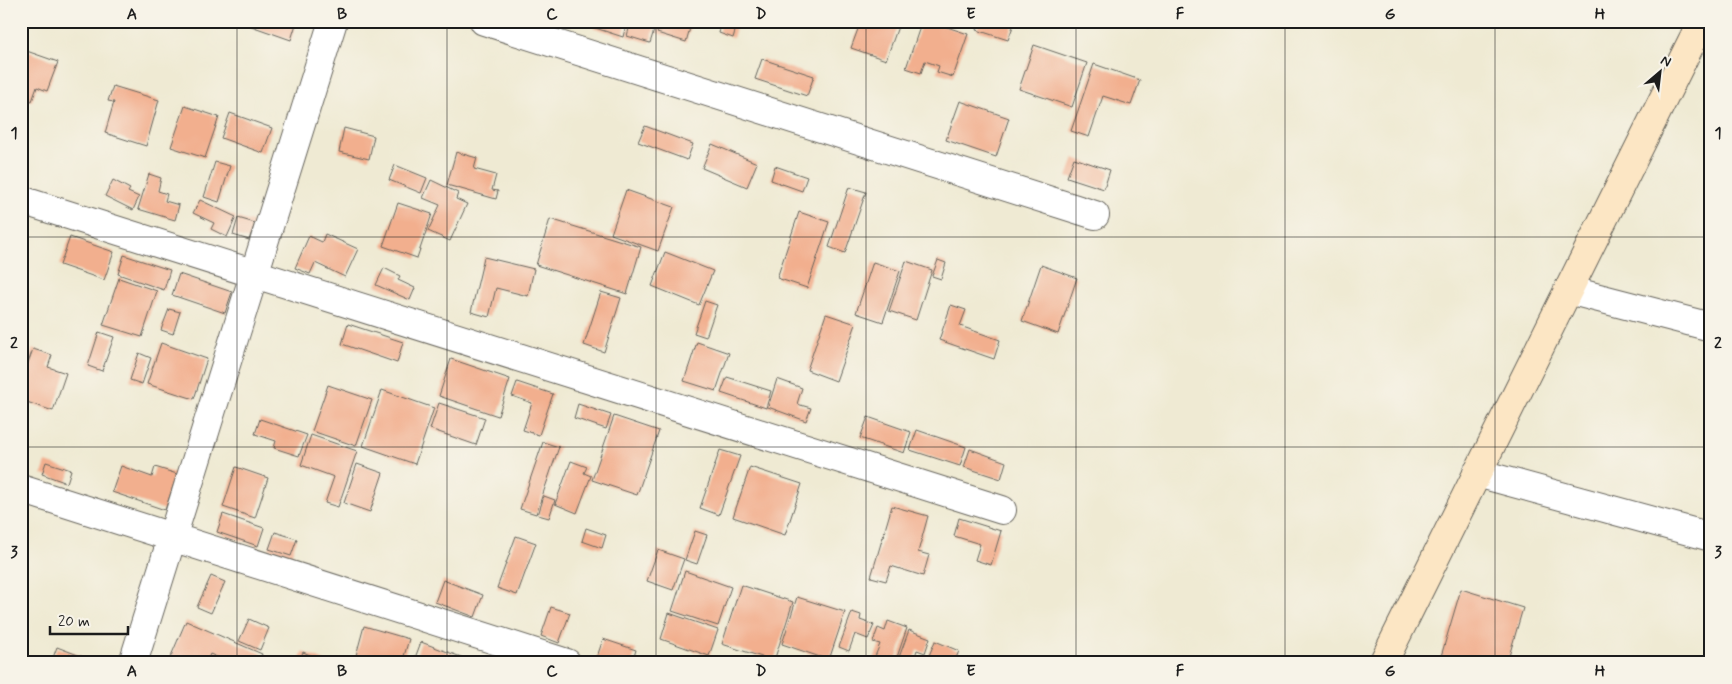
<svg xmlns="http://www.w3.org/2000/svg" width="1732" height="684" viewBox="0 0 1732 684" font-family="Mynerve,sans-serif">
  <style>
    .building { fill: #f2af8e }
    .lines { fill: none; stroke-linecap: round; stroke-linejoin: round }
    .street-casing { stroke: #66645c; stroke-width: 30 }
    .secondary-casing { stroke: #66645c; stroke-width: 30 }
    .street { stroke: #fff; stroke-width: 28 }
    .secondary { stroke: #fce6c4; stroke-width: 28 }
    .grid { fill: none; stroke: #1c1c1c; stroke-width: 1; stroke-opacity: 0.55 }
    .neatline { fill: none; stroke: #1c1c1c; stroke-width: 2 }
    .grid-label { font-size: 16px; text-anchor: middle; font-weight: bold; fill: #1c1c1c }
  </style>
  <rect width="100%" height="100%" fill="#f7f3e8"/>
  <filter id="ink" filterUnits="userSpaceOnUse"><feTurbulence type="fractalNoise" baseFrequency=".02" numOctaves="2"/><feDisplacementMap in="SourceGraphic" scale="10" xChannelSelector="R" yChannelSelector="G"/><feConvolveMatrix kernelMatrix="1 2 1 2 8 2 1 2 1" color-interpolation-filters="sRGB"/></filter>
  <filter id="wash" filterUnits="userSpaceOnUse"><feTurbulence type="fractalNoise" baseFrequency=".0096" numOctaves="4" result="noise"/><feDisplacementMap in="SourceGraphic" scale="20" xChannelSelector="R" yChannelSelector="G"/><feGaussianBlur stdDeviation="1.12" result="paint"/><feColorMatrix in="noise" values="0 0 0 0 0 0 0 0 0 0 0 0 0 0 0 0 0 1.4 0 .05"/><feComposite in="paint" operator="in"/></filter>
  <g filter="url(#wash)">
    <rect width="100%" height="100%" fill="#efead3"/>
    <g id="blocks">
      <path class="building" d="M237,21H297L291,40Z
        M581,21H627L623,37L580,23Z
        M631,21H657L650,43L627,36Z
        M661,21H692L686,42L657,33Z
        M722,21H738L733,38L719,33Z
        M861,21H900L886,60L851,48Z
        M922,21H929L968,34L953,77L937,72L939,66L925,61L921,73L906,68Z
        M980,21H1015L1008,40L977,30Z
        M1130,21H1151L1148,28Z
        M1034,45L1087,63L1072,107L1019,89Z
        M21,49L58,62L47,91L37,87L32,101L21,98Z
        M762,59L814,76L807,96L755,79Z
        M1094,64L1140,80L1131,105L1103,96L1089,137L1071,131Z
        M113,86L159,100L146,146L105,133L114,102L108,101Z
        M960,101L1009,118L996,157L946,140Z
        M185,106L219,117L205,158L171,147Z
        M230,113L272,128L263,153L221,138Z
        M645,126L693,144L687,160L638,142Z
        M344,128L374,136L369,159L339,152Z
        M712,144L757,163L747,187L702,168Z
        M456,152L477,158L474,169L496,175L492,190L498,191L496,199L447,185Z
        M1074,158L1110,170L1104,189L1067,177Z
        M215,162L230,166L219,202L204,197Z
        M395,165L427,178L421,193L389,180Z
        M775,166L807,177L802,191L771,180Z
        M149,174L161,178L158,191L167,194L165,201L179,205L175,220L138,209Z
        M113,180L130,189L128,192L139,197L133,210L105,196Z
        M431,180L458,193L456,199L467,204L450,241L428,231L440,205L423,198Z
        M849,187L866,192L845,253L829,247Z
        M626,190L674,207L658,251L611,234Z
        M200,200L236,217L227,237L211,229L214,223L193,213Z
        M398,203L432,214L417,258L383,246Z
        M799,212L829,222L807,288L777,278Z
        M238,218L255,223L249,240L233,235Z
        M550,219L641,247L627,294L536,265Z
        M325,234L358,249L345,277L315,263L310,274L295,268L309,236L322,242Z
        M70,237L114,252L104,280L60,265Z
        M665,252L713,271L699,305L652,286Z
        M124,255L170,270L164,290L118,274Z
        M484,257L534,269L528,296L496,288L489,317L471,312Z
        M938,260L946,263L941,279L932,276Z
        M906,261L932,270L916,320L889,311Z
        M873,262L900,271L883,322L856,313Z
        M1041,265L1077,278L1058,334L1022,321Z
        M384,268L400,276L398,280L415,288L410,300L376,285Z
        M179,274L232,292L225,313L172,295Z
        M119,278L157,291L142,337L103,325Z
        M601,292L621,298L604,352L584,345Z
        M705,301L717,305L706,337L694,333Z
        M951,305L966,310L960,326L1000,340L994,359L939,340Z
        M169,309L180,312L173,334L161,330Z
        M826,314L856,324L836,381L807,370Z
        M348,324L403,342L397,363L342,344Z
        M99,332L114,337L102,371L88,366Z
        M697,342L729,353L716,391L684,381Z
        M161,343L207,359L194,399L147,384Z
        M33,349L52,355L48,367L66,373L53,411L21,400V382Z
        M139,353L151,358L142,384L130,380Z
        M451,359L510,379L498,416L439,396Z
        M727,377L771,391L766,408L721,393Z
        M777,379L802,388L797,404L811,408L806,421L768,407Z
        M517,382L553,394L539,435L523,430L532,403L512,396Z
        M328,385L372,400L356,446L312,431Z
        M382,390L434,408L415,464L363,446Z
        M439,403L485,418L476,445L430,429Z
        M578,404L611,415L606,429L574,418Z
        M614,416L659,431L637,495L592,480Z
        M868,417L911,432L904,453L860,438Z
        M260,419L307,435L299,456L274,448L276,441L255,434Z
        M917,430L966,447L960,466L910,450Z
        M311,435L357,451L338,507L325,503L334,477L301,465Z
        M543,442L559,447L536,514L520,509Z
        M970,449L1006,462L1001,479L964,467Z
        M720,450L740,456L719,515L700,508Z
        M571,461L587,467L584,473L591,476L577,513L555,504Z
        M46,462L71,470L67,483L42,474Z
        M357,464L383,473L370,512L344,503Z
        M121,466L152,477L155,467L177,474L165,510L112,492Z
        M236,467L268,478L255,518L223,507Z
        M750,467L802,484L785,535L733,517Z
        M544,496L555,500L549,518L538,515Z
        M892,506L928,516L918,552L929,555L923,576L891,566L886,581L871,577Z
        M223,514L264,528L258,546L217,532Z
        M21,517L27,519L22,534H21Z
        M959,518L1001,531L991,565L975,560L980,544L954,536Z
        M586,528L606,535L602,548L582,541Z
        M695,531L707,535L697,564L685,560Z
        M275,532L297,539L291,556L269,549Z
        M516,536L536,543L517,595L497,588Z
        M658,550L684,559L673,590L647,581Z
        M685,571L731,587L718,626L672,611Z
        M211,576L225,582L211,613L197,607Z
        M443,580L483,595L475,617L435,602Z
        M741,585L793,602L774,661L722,644Z
        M1461,589L1523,608L1507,663H1439Z
        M797,597L845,612L829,660L782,644Z
        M551,607L570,613L559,643L541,636Z
        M852,612L861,615L860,620L874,625L868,639L855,634L849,651L839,647Z
        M669,613L718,630L709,656L661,639Z
        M249,619L269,628L260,650L239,641Z
        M186,621L262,654L259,663H231L210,654L206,663H168Z
        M888,621L907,628L895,663H884L874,659L880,644L873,642L878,628L885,631Z
        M364,626L409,639L402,663H354Z
        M909,630L930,638L925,653L917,650L913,663H897Z
        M603,639L636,650L632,663H604L596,660Z
        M935,641L959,651L954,663H926Z
        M421,642L477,663H428L415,658Z
        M57,647L99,663H51Z
        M303,652L329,663H298Z
        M670,658L684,662V663H668Z"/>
    </g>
  </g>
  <g filter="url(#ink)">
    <use href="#blocks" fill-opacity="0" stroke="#66645c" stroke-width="1"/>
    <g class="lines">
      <defs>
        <path id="street" d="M484,21L1095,215
          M21,200L1002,510
          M1568,290L1711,327
          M1477,473L1711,537
          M21,489L567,663
          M133,663L333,21"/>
        <path id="secondary" d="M1383,663L1702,21"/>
      </defs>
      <use href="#street" class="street-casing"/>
      <use href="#secondary" class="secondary-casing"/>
      <use href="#street" class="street"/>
      <use href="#secondary" class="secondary"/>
    </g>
  </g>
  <path class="grid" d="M237,21V663M447,21V663M656,21V663M866,21V663M1076,21V663M1285,21V663M1495,21V663M21,237H1711M21,447H1711"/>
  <rect width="1732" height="684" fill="none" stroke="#f7f3e8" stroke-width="55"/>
  <g transform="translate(1660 72) rotate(28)" stroke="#f7f3e8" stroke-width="4" paint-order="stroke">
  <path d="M0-4L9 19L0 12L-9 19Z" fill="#1c1c1c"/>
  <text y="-8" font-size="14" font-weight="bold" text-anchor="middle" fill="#1c1c1c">N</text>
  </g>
  <path d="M50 626v8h78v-8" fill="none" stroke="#1c1c1c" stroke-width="2.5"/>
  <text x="58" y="626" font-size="15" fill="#1c1c1c" stroke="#f7f3e8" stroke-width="4" paint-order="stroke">20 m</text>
  <rect x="28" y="28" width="1676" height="628" class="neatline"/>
  <g class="grid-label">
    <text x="132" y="19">A</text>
    <text x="342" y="19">B</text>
    <text x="552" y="19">C</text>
    <text x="761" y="19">D</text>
    <text x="971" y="19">E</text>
    <text x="1180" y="19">F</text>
    <text x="1390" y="19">G</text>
    <text x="1600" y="19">H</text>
    <text x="14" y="138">1</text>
    <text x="1718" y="138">1</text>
    <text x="14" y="348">2</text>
    <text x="1718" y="348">2</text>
    <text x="14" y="557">3</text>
    <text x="1718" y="557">3</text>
    <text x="132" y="676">A</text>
    <text x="342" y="676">B</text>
    <text x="552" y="676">C</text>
    <text x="761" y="676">D</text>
    <text x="971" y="676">E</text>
    <text x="1180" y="676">F</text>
    <text x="1390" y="676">G</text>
    <text x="1600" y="676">H</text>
  </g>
</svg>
